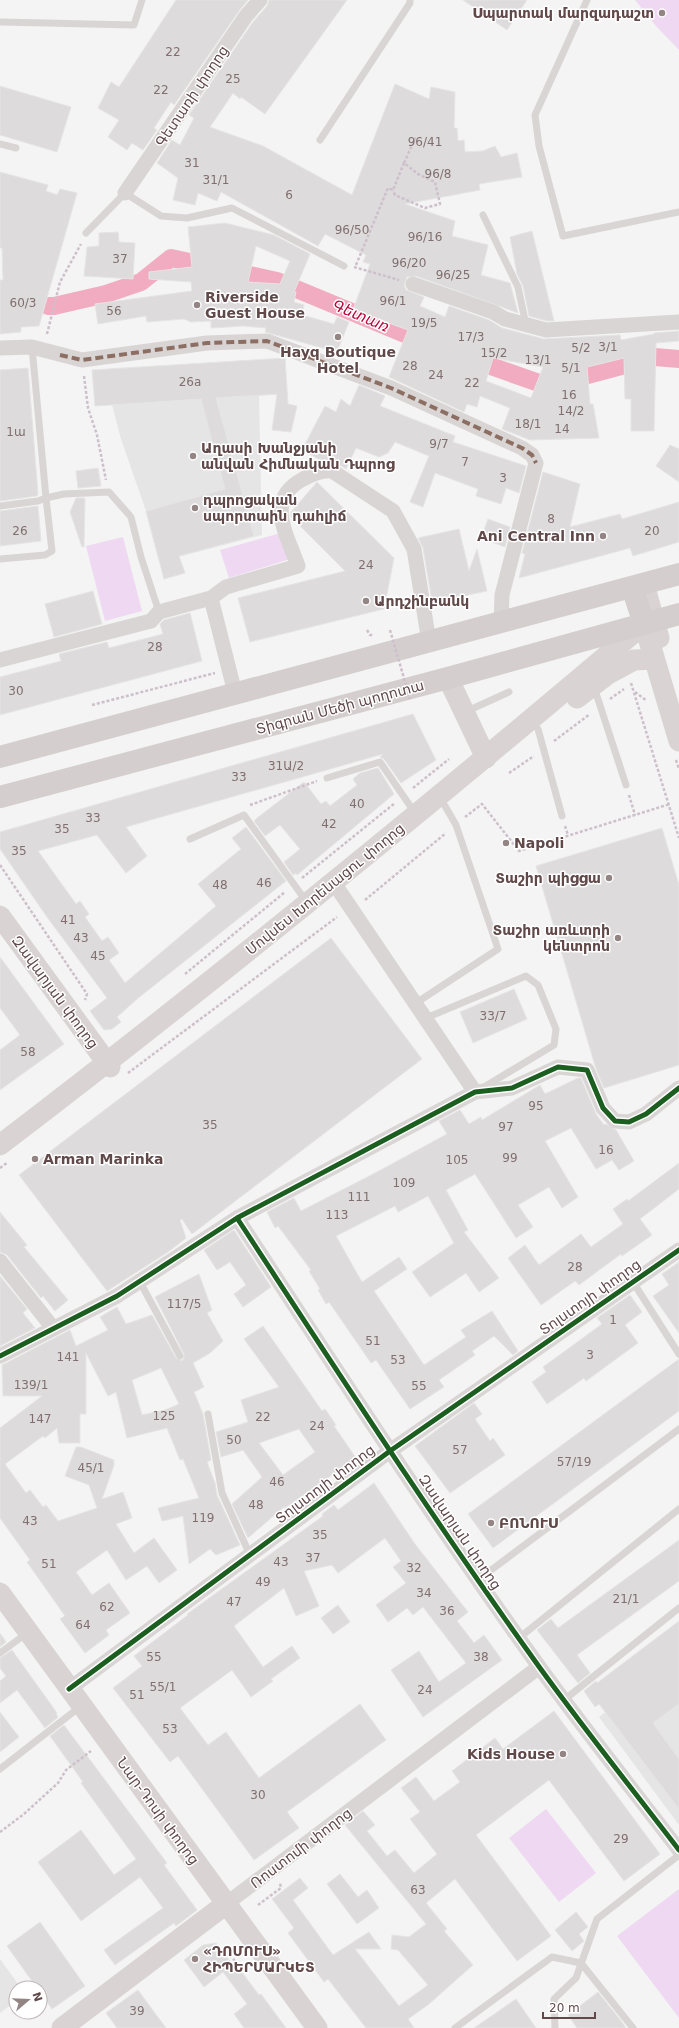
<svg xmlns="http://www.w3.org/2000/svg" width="679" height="2028" viewBox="0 0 679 2028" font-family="'DejaVu Sans','Noto Sans Armenian',sans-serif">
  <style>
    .education { fill: #e5e5e5 }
    .green { fill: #efd8f2 }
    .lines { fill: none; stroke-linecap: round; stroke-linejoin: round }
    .canal { stroke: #f1acc1; stroke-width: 18 }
    .building { fill: #dddbdb; stroke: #e6e5e5; fill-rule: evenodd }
    .path { stroke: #cec0cb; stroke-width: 2.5; stroke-dasharray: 3 2; stroke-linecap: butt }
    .lane { stroke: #d9d5d4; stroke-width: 7 }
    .street { stroke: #d9d5d4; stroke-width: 15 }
    .secondary { stroke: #d9d3d4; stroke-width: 21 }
    .primary { stroke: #d4cece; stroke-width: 22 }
    .path-bridge { stroke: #cec0cb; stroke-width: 2.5; stroke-dasharray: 3 2; stroke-linecap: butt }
    .quiet { stroke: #8d6e63; stroke-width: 4; stroke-dasharray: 8 4; stroke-linecap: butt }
    .cycleway-casing { stroke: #fff; stroke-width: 8 }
    .cycleway { stroke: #1b5e20; stroke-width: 5 }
    .poi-dot { fill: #948585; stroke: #fff; stroke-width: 1.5 }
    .labels { text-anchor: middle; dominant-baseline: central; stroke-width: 3; stroke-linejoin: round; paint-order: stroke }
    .number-label { font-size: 12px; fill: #816f70 }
    .poi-label { font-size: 14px; font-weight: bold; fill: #61494a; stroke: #fff; text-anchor: start }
    .street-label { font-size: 14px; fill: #61494a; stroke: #fff }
    .water-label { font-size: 15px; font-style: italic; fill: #b6073d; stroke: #fff }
  </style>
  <rect width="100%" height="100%" fill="#f3f4f3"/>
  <path class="education" d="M285,358L287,394L259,396L262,535L159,562L146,511L121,439L112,405L95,406L92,370Z
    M679,1655V1825L599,1717Z
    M0,1959L21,1988H16V2001L0,2013Z"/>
  <path class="green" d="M635,0H679V50L656,26Z
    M281,533L290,559L229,578L220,550Z
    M123,537L142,611L105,621L86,546Z
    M546,1809L596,1873L559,1902L509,1838Z
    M679,1889V2018L617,1936Z"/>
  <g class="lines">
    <path class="canal" d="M48,306H54L106,294L141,282L171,258L277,281L429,344
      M468,358L539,383L580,377L655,357L679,359"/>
  </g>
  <path class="building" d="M176,0H248L239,11L174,105L171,102L154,128L157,130L143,150L132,143L127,150L108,137L119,120L98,108L111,82L119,87Z
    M269,0H347L265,114L241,97L240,99L233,93L210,127L263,146L352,195L395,84L429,99L431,87L455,92L454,128H457L458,141L464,140L465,152L483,151L495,146L501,157L517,153L522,177L479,184L480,190L405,204L455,221L452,236L488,245L481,275L510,283L518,313L416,276L407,277L404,285L406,290L424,297L420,306L445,317L449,306L489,320L502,328L544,339L620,335L621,340L654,334V333L679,331V341L656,343L654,431H631V399H625L624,358L587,367L590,404H593L599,438L530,440L502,429L510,408L480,396L477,407L467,404L464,412L389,377L408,330L353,310L370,264L363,262L366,255L325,234L318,246L221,192L217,201L198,193L195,205L173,200L178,178L157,163L172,140L180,145L194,118L189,115L253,22L267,6ZM493,358L543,367L531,398L486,381Z
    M463,0H527L507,30Z
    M0,86L71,107L57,152L0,135Z
    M0,172L48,185L46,191L57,195L60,189L77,193L39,326L21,327V332L0,334V280H3L2,248H0Z
    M225,223L274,235L310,254L294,292H296L294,302L304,305L302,315L334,324L337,317L349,322L337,352L265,332L266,328L243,326L211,328V321L191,322L184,319L147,322L146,316L98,324L95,304L192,291L191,282L149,279V272L192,267L188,227ZM256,246L290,261L280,284L248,282Z
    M532,231L554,321H547L529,316L523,286L517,274L510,237Z
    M118,232L119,242L135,243L133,279L84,276L87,247L99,246V233Z
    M285,358L288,404L297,406L291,432L272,430L277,394L216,398L254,536L179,556L185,573L164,579L146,511L225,489L201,399L95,406L92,370Z
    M28,368L38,494L37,496L0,501V370Z
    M359,385L385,396L380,406L455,436L453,442L526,466L519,493L506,488L501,504L476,496L478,489L435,473L423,507L410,502L429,456L395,442L388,453L379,457L356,448L346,469L337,463L324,462L302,450L325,406L336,412L341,399L350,406Z
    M670,445L679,449V482L656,466Z
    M98,468L101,486L78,488L76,471Z
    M543,472L580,484L570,527L620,514L622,519L679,502V542L633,556L630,548L519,578L525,554L522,553Z
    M317,482L394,558L384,609L250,642L238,598L345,571L291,517V512Z
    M76,498H85L84,547H82L70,512Z
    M38,506L41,541L0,546V511Z
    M488,519L510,527L505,547L481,538Z
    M459,529L469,571L477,549L487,591L454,598L455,602L433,607L423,548L418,538Z
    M93,591L102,624L54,637L45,604Z
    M190,613L202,661L0,715V677L61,661L59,654L107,642L109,648L163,634L160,624L164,620Z
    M413,714L436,760L401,783L384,759L380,757L383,754L126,827L147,856L126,873L97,835L38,851L76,904L80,901L89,914L85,917L102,941L108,937L119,953L109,960L125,983L216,906L198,884L241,849L232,838L246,827L286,881L137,999L117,1017L121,1022L112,1029L104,1030L90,1011L107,998L47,917L0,849V832Z
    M378,768L394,794L297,875L296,873L293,875L284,862L300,849L280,825L265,836L254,821L257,818L304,782L321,804L326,801L330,806L357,785L353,779L360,773Z
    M662,828L679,885V1065L604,1088L596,1069L536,866Z
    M331,938L422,1059L192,1234L182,1219L180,1220L186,1238L168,1252L107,1291L19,1175Z
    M0,957L64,1044L0,1090V1050L20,1035L0,1008Z
    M514,989L527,1019L473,1043L460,1012Z
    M578,1078H581L596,1114L604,1125L606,1124L616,1130L634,1161L619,1170L612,1160L596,1169L571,1128L545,1141L578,1197L562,1208L549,1187L518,1205L533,1227L516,1238L475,1174L446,1190L468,1230L464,1232L499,1278L479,1292L466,1273L430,1297L412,1272L454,1243L428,1196L398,1212L395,1206L336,1236L362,1282L399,1257L407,1269L374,1291L424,1365L466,1337L461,1330L492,1311L518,1351L513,1355L494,1336L472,1351L475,1355L439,1380L444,1387L410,1409L376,1360L371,1363L329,1302L326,1304L318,1290L320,1289L309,1271L311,1270L278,1226L275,1228L267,1212L294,1198L301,1211L377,1172L447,1134L439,1121L460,1110L469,1124L481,1117L482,1120L540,1085L545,1094Z
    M679,1163V1189L640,1219L652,1235L622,1256L621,1254L579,1285L575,1281L541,1305L508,1258L525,1245L539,1265L581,1234L591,1247L623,1224L613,1209L627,1199L628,1201Z
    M0,1212L27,1245L24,1247L68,1300L55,1311L43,1296L41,1298L7,1255L0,1252Z
    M234,1230L271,1287L243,1307L234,1294L246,1285L230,1262L217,1270L204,1250Z
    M679,1262V1333L653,1296L669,1285L662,1274Z
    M199,1274L212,1310L207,1313L223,1341L210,1353L193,1363L204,1387L194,1392L203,1414L211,1460L207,1462L215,1483L217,1495L240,1545L216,1555L210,1549L189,1564L183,1516L162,1521L158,1508L199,1498L183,1459L180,1460L167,1428L127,1438L116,1392L108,1396L86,1353V1414H80V1443H59L57,1428L45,1438L43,1436L5,1464L26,1493L30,1490L43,1507L46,1505L58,1521L97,1508L89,1485L65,1476L76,1447H81L114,1460V1465L102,1499L123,1492L132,1518L116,1524L134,1553L154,1538L177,1570L159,1583L147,1566L126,1580L107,1550L76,1572L92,1595L109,1583L130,1613L106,1630L109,1635L85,1653L60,1619L65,1616L27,1562L30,1560L0,1518V1428L42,1396H3L2,1365L70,1330L76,1346L108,1330L100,1317L117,1307L126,1324L152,1315L176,1358L182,1361L184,1358V1354L155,1297ZM161,1368L179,1404L165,1410L142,1415L132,1380Z
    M0,1276L27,1309L23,1313L35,1328L0,1346Z
    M630,1295L642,1312L625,1325L638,1343L586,1381L584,1378L547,1404L532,1382L546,1372L543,1367L602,1324L597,1318Z
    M263,1326L322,1411L325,1409L336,1425L334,1426L356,1458L285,1508L284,1507L248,1538L232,1504L262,1477L243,1450L221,1457L216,1432L248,1422L241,1400L279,1387L244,1339ZM299,1429L315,1452L283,1475L259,1443Z
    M679,1359V1411L493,1548L468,1514Z
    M474,1403L482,1414L475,1419L490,1441L493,1438L505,1455L450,1493L415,1446Z
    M374,1483L415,1544L468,1612L457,1621L474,1643L484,1635L502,1660L423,1717L391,1670L419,1651L439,1682L466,1663L423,1607L413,1615L407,1608L388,1622L376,1605L406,1583L393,1567L401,1561L385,1538L338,1573L332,1565L304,1571L319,1606L296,1616L284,1588L234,1626L263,1667L292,1646L300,1658L271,1679L273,1681L251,1697L232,1670L180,1708L208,1745L226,1732L259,1778L360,1704L386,1740L287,1812L299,1828L254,1860L178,1756L170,1762L113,1688L142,1666L134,1656L188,1615L187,1614L323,1516L322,1514L334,1505L338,1510Z
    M679,1540V1581L577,1655L590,1673L578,1683L537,1630L551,1619L558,1628Z
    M338,1605L350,1622L333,1634L321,1618Z
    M679,1621V1704L653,1723L679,1759V1809L599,1704L595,1707L584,1691L596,1681L597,1683Z
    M0,1633L6,1642L0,1647Z
    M12,1650L57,1713L56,1714L58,1717L45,1728L17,1690L0,1703V1681L6,1676L0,1668V1658Z
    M554,1711L660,1854L624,1881L549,1780L476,1835L551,1936L517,1961L455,1879L426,1903L447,1929L444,1931L473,1965L429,2004L408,2019L414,2028H366L328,1979L324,1982L288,1933L294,1928L272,1899L300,1878L308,1888L293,1900L333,1955L369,1932L381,1949H355L399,2006L428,1985L398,1950L391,1949L392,1935L409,1937L426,1924L345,1825L363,1811L375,1825L367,1831L387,1856L395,1850L414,1873L437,1854L410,1819L420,1812L401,1788L416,1777L434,1801L460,1782L452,1771L495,1738L503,1749Z
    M0,1712L19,1737L0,1752Z
    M64,1725L167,1863L164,1865L197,1910L176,1926L174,1923L115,1965L104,1950L163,1908L140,1877L81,1921L38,1862L81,1830L114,1875L136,1859L81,1783L83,1782L50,1736Z
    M340,1874L358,1897L367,1890L379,1908L357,1924L327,1884Z
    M576,1912L588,1927L579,1934L584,1941L572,1951L555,1930Z
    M40,1922L85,1986L52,2009L40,1992V1988H37L7,1946Z
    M216,1943L239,1973L241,1971L259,1995L261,1994L286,2028H244L234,2014L247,2004L223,1972L204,1987L184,1960L203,1945Z
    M138,1990L166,2028H117L106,2013Z
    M598,1992L622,2022L626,2028H577L568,2015Z
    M516,1999L536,2028H474Z"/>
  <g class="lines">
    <path class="path" d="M404,163L416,136
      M356,265L388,188L393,190L404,163L418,174L435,182L440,204L425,208L395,195L393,190
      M354,267L399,280
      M47,334L60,282L81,244
      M84,376L88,408L97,435L106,480
      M367,630L370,635H373
      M631,683L679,838
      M635,692L647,701
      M610,699L624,689
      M92,705L215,673
      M554,741L590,714
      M676,760L679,769
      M509,773L534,756
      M413,788L449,759
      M629,795L635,815
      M250,805L317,781
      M465,817L482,804L519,851L670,804
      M565,826L568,835
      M0,865L87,994L85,1000
      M302,878L395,803
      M365,900L446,833
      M185,974L285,892
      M128,1073L337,917
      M0,1168L7,1163
      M0,1832L24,1814L58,1783L66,1770L91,1751
      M258,1905L281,1888L280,1883
      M224,1947L238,1965"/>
    <path class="lane" d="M587,0L535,115L539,146L563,236L679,212
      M0,22L134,25L142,0
      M320,140L410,3V0
      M0,144L16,148
      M483,215L518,287L526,325
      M86,233L125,193L161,216L187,218L232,208L344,266
      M0,506L38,501L46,498L32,347
      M0,559L45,555L52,551L46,498L64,494L109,492L131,517L141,557L159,612
      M594,687L626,785
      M465,712L509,692
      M538,729L562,816
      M327,778L380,762L415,813
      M190,839L244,815L306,901
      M416,1003L498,949L456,825L445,806
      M426,1018L526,976L538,985L556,1029L554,1045L484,1087
      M140,1282L180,1356
      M633,1282L679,1354
      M208,1414L222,1493L250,1555
      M478,1580L679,1429
      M519,1638L679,1509
      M0,1653L27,1633
      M564,1700L679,1608
      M0,1769L81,1706
      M455,2028L552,1957L581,1963L633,2028
      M555,2028L554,1999L576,1978L597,1919L679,1855"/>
    <path class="street" d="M125,193L246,16L260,0
      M413,284L493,312L505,319L546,330L679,322
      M0,348L32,347L82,360L207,343L267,341L391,388L522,448L532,455L536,463L502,595L501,623
      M211,598L235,693
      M0,660L151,621L159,612L211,598L226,587L298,566C287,534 264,500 303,479C313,474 321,470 332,471L393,511L414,549L429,642
      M334,883L475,1092
      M237,1218C336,1369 434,1521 540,1668C585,1730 633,1790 679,1850
      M0,1261L53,1328
      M0,1356L117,1296L237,1218L475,1092L512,1088L558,1067L587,1070L603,1108L615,1121L629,1122L646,1114L679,1088
      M69,1689L390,1451L679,1250
      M226,1904L539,1667"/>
    <path class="secondary" d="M644,584L659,638
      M448,678L486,758
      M577,698L608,674L634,660L654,659
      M0,916L110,1067
      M0,1145C220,977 433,803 644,624L679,741
      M0,1593L317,2028
      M62,2028L226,1904"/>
    <path class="primary" d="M632,587L644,624
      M0,757L679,574
      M0,797L448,678L679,614"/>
    <path class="path-bridge" d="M390,630L410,699"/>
    <path class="quiet" d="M60,355L82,360L207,343L267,341L391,388L522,448L532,455L536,463"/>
    <defs>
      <path id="cycleway" d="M237,1218C336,1369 434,1521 540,1668C585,1730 633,1790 679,1850
        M0,1356L117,1296L237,1218L475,1092L512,1088L558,1067L587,1070L603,1108L615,1121L629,1122L646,1114L679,1088
        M69,1689L390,1451L679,1250"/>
    </defs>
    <use href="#cycleway" class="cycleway-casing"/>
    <use href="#cycleway" class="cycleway"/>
  </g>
  <g class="poi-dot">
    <circle cx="662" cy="13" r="4"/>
    <circle cx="197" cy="305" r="4"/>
    <circle cx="338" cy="337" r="4"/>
    <circle cx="193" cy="456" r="4"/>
    <circle cx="195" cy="508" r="4"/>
    <circle cx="603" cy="536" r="4"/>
    <circle cx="366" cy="601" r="4"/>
    <circle cx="506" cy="843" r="4"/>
    <circle cx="609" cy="878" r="4"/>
    <circle cx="618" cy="938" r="4"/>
    <circle cx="35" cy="1159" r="4"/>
    <circle cx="491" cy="1523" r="4"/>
    <circle cx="563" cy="1754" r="4"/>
    <circle cx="195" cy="1959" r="4"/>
  </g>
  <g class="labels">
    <g class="number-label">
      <text x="173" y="52">22</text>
      <text x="233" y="79">25</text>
      <text x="161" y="90">22</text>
      <text x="425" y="142">96/41</text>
      <text x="192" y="163">31</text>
      <text x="438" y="174">96/8</text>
      <text x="216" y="180">31/1</text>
      <text x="289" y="195">6</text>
      <text x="352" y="230">96/50</text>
      <text x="425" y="237">96/16</text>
      <text x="120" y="259">37</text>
      <text x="409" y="263">96/20</text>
      <text x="453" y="275">96/25</text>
      <text x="393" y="301">96/1</text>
      <text x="23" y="303">60/3</text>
      <text x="114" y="311">56</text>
      <text x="424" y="323">19/5</text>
      <text x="471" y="337">17/3</text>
      <text x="608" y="347">3/1</text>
      <text x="581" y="348">5/2</text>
      <text x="494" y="353">15/2</text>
      <text x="538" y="360">13/1</text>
      <text x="410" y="366">28</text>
      <text x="571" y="368">5/1</text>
      <text x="436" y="375">24</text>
      <text x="190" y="382">26a</text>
      <text x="472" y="383">22</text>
      <text x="569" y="395">16</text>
      <text x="571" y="411">14/2</text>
      <text x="528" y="424">18/1</text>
      <text x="562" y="429">14</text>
      <text x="16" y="432">1ա</text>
      <text x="439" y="444">9/7</text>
      <text x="465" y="462">7</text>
      <text x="503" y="478">3</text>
      <text x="551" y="519">8</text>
      <text x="20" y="531">26</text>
      <text x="652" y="531">20</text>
      <text x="366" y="565">24</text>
      <text x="155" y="647">28</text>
      <text x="16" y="691">30</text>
      <text x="286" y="766">31Ա/2</text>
      <text x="239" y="777">33</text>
      <text x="357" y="804">40</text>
      <text x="93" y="818">33</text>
      <text x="329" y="824">42</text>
      <text x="62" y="829">35</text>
      <text x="19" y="851">35</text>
      <text x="264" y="883">46</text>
      <text x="220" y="885">48</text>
      <text x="68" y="920">41</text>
      <text x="81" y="938">43</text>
      <text x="98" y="956">45</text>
      <text x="493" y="1016">33/7</text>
      <text x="28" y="1052">58</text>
      <text x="536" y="1106">95</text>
      <text x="210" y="1125">35</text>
      <text x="506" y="1127">97</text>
      <text x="606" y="1150">16</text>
      <text x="510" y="1158">99</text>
      <text x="457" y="1160">105</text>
      <text x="404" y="1183">109</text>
      <text x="359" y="1197">111</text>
      <text x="337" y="1215">113</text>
      <text x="575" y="1267">28</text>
      <text x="184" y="1304">117/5</text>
      <text x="613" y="1320">1</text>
      <text x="373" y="1341">51</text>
      <text x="590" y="1355">3</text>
      <text x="68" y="1357">141</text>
      <text x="398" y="1360">53</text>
      <text x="31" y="1385">139/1</text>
      <text x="419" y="1386">55</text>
      <text x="164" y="1416">125</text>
      <text x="263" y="1417">22</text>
      <text x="40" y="1419">147</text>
      <text x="317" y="1426">24</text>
      <text x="234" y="1440">50</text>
      <text x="460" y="1450">57</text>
      <text x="574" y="1462">57/19</text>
      <text x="91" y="1468">45/1</text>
      <text x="277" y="1482">46</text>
      <text x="256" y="1505">48</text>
      <text x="203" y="1518">119</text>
      <text x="30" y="1521">43</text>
      <text x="320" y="1535">35</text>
      <text x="313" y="1558">37</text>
      <text x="281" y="1562">43</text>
      <text x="49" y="1564">51</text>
      <text x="414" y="1568">32</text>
      <text x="263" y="1582">49</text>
      <text x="424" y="1593">34</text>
      <text x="626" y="1599">21/1</text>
      <text x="234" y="1602">47</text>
      <text x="107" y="1607">62</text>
      <text x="447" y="1611">36</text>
      <text x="83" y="1625">64</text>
      <text x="154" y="1657">55</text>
      <text x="481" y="1657">38</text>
      <text x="163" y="1687">55/1</text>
      <text x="425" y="1690">24</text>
      <text x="137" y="1695">51</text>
      <text x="170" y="1729">53</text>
      <text x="258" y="1795">30</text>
      <text x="621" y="1839">29</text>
      <text x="418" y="1890">63</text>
      <text x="137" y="2011">39</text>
    </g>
    <g class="poi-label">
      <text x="654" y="13" text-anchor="end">Սպարտակ մարզադաշտ</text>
      <text x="205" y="297">Riverside<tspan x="205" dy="16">Guest House</tspan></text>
      <text x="338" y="352" text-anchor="middle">Hayq Boutique<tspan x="338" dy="16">Hotel</tspan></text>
      <text x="201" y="448">Աղասի Խանջյանի<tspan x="201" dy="16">անվան Հիմնական Դպրոց</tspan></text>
      <text x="203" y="500">դպրոցական<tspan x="203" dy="16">սպորտաին դահլիճ</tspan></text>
      <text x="595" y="536" text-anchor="end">Ani Central Inn</text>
      <text x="374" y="601">Արդշինբանկ</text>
      <text x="514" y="843">Napoli</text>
      <text x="601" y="878" text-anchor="end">Տաշիր պիցցա</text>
      <text x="610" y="930" text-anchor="end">Տաշիր առևտրի<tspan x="610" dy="16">կենտրոն</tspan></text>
      <text x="43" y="1159">Arman Marinka</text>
      <text x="499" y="1523">ԲՈՆՈՒՍ</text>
      <text x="555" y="1754" text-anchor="end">Kids House</text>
      <text x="203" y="1951">«ԴՈՄՈՒՍ»<tspan x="203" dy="16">ՀԻՊԵՐՄԱՐԿԵՏ</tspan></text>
    </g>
    <g class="street-label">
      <text transform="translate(192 96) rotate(-56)">Գետառի փողոց</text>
      <text transform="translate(340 707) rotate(-15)">Տիգրան Մեծի պողոտա</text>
      <text transform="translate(325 889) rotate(-39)">Մովսես Խորենացու փողոց</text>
      <text transform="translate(55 992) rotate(54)">Զավարյան փողոց</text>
      <text transform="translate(590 1297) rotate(-35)">Տոլստոյի փողոց</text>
      <text transform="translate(325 1484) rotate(-37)">Տոլստոյի փողոց</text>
      <text transform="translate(460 1532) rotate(56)">Զավարյան փողոց</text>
      <text transform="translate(158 1811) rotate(54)">Նար-Դոսի փողոց</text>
      <text transform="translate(301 1848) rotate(-37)">Ռոստոմի փողոց</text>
    </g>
    <g class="water-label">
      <text transform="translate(361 316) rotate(23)">Գետառ</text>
    </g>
  </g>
  <g transform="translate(28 2000) rotate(71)"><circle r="19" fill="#ffffff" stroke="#c0b6b7"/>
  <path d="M0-3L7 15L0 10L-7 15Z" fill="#948585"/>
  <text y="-6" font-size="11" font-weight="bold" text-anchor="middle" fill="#61494a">N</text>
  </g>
  <path d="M543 2012v6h52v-6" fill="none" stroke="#61494a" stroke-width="2"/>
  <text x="549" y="2012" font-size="12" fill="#61494a" stroke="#ffffff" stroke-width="3" paint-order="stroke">20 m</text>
</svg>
